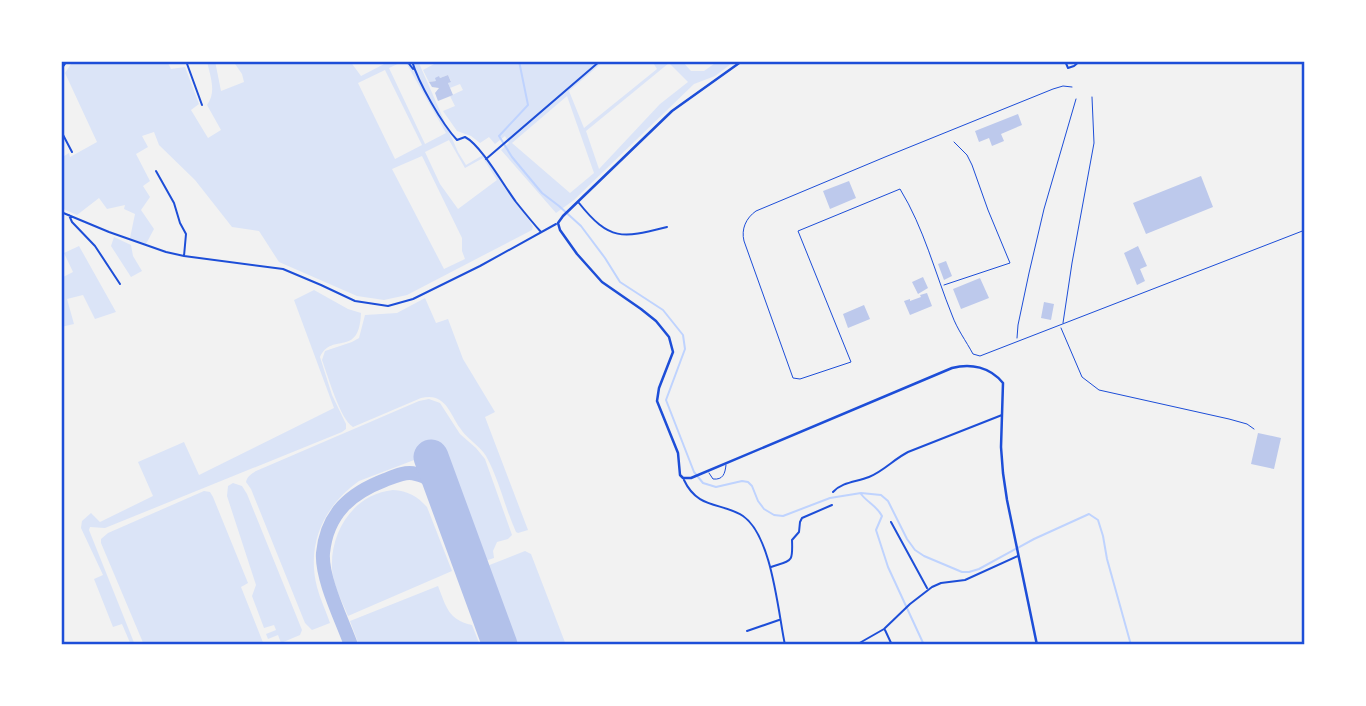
<svg xmlns="http://www.w3.org/2000/svg" width="1366" height="706" viewBox="0 0 1366 706" font-family="Lato,sans-serif">
  <style>
    .green { fill: #dbe4f7; fill-rule: evenodd }
    .lines { fill: none; stroke-linecap: round; stroke-linejoin: round }
    .stream { stroke: #bfd3fe; stroke-width: 2 }
    .taxiway { stroke: #b2c1ea; stroke-width: 14 }
    .runway { stroke: #b2c1ea; stroke-width: 35 }
    .building { fill: #bdc9ec }
    .service { stroke: #1d4ed8; stroke-width: 1 }
    .minor { stroke: #1d4ed8; stroke-width: 2 }
    .tertiary { stroke: #1d4ed8; stroke-width: 2.5 }
    .primary { stroke: #1d4ed8; stroke-width: 3.5 }
    .neatline { fill: none; stroke: #1d4ed8; stroke-width: 2.5 }
  </style>
  <rect width="100%" height="100%" fill="#f2f2f2"/>
  <path class="green" d="M73,61H167L171,69L185,67L199,104L191,110L208,138L221,130L207,105C217,92 210,76 207,61H215L221,91L244,82L242,74L233,61H350L361,76L390,61H404L389,68L425,144L446,133L405,61H418L458,152L466,165L483,155L533,226L532,230L407,295L384,300L357,296L279,262L259,231L232,227L195,180L159,145L154,132L142,136L148,147L136,154L150,181L143,186L150,197L141,210L154,229L146,244L130,238L135,214L124,209L125,205L107,209L99,198L77,215L61,208V158L69,153L70,157L97,142L65,73ZM385,70L422,145L395,159L358,83ZM449,140L465,168L483,158L497,180L458,209L440,184L425,152ZM422,156L462,238V251L465,259L444,269L392,169Z
    M435,61H604L569,91L584,128L657,69L652,61H682L691,71H704L718,61H735L715,76L694,84L574,200L556,213L501,150L509,143L505,136L495,144L489,137L480,143L471,136L457,131L443,111L455,106L450,96L463,90L460,84L450,88L448,83L451,81L448,75L440,78L439,76L436,81L429,82L423,70L436,63ZM669,63L688,82L660,104L599,169L586,131ZM567,96L594,173L570,193L512,143Z
    M114,237L131,245L133,256L142,271L131,277L111,246Z
    M79,246L116,312L95,319L83,295L67,299L74,324L61,327V278L73,272L64,253Z
    M314,290L348,309L361,313C359,359 332,331 320,357L332,395L346,424V429L342,432L105,528L90,527L89,530L135,645H131L122,624L113,627L94,579L103,575L81,528L82,521L91,513L100,522L153,496L138,462L184,442L199,475L334,408L294,300Z
    M425,298L436,323L448,319L463,359L495,412L485,417L528,530L518,533L516,532C505,508 499,479 486,456C479,445 467,439 460,428C449,412 445,392 421,398L353,427C340,419 328,376 322,360L325,351L352,342L359,338L365,315L397,313Z
    M429,399L440,403L460,434L476,448L485,459L512,535L508,539L497,542L493,551L494,558L485,561L443,449L359,481C324,506 306,544 317,587C320,599 326,611 330,623L312,630L305,623L251,489L246,482C247,477 251,474 256,471L419,401Z
    M233,483L242,486L247,494L302,630L300,635L281,643L278,635L268,639L266,634L276,630L274,625L264,628L252,596L256,585L227,496L228,486Z
    M393,490C408,491 417,496 427,507L452,571L348,616C342,601 333,585 332,569C330,531 354,494 393,490Z
    M204,491L210,492L213,497L248,583L241,587L264,645H144L101,543V539L108,533Z
    M525,551L531,554L566,645H517L487,566Z
    M438,586C446,606 448,620 472,625L480,645H359L350,621Z"/>
  <g class="lines">
    <path class="stream" d="M519,61L528,105L499,136L512,157L542,193L559,206L581,226L605,258L620,282L663,310L683,335L685,349L666,400L694,472L703,483L716,487L742,481L748,482L752,486L758,501L764,509L774,515L783,516L830,498L861,493L881,495L888,501L907,539L915,550L924,556L962,572H969L979,569L1034,539L1089,514L1098,520L1103,536L1107,559L1131,645
      M861,494C868,503 877,506 882,516L876,530L888,567L924,645"/>
    <path class="taxiway" d="M351,645C342,620 321,578 323,553C327,513 351,493 385,480C395,476 406,471 416,474C429,476 437,487 445,496"/>
    <path class="runway" d="M431,457L500,645"/>
  </g>
  <path class="building" d="M448,75L451,82L448,83L453,95L438,101L435,93L439,88L432,87L429,82L436,81L435,78L439,76L440,78Z
    M1018,114L1022,125L1001,134L1004,141L992,146L989,138L979,142L975,131Z
    M1201,176L1213,207L1146,234L1133,203Z
    M849,181L856,198L830,209L823,191Z
    M1138,246L1147,266L1140,269L1145,281L1137,285L1124,253Z
    M946,261L952,276L944,280L938,264Z
    M923,277L928,288L918,294L912,282Z
    M980,278L989,298L961,309L953,289Z
    M927,293L932,306L910,315L904,301L910,299V301L921,297L920,295Z
    M1044,302L1054,304L1051,320L1041,318Z
    M864,305L870,319L848,328L843,314Z
    M1258,433L1281,438L1274,469L1251,464Z"/>
  <g class="lines">
    <path class="service" d="M1072,87L1063,86L1053,89L885,157L756,211C746,218 741,229 744,241L793,378L800,379L851,362L798,231L900,189C924,228 935,273 952,315C957,329 966,341 973,354L980,356L1305,230
      M944,285L1010,263L988,210L972,165L967,155L954,142
      M1063,323L1072,263L1094,143L1092,97
      M1061,328L1082,377L1099,390L1229,419L1247,424L1254,429
      M1017,338L1018,325L1029,273L1044,209L1076,99
      M709,473L713,479C723,480 725,474 726,465"/>
    <path class="minor" d="M186,61L202,105
      M407,61L413,69
      M412,61C418,82 442,124 457,140L465,137C481,145 504,186 516,202C524,212 532,222 541,232
      M1065,61L1068,68L1074,66L1080,61
      M61,131L72,152
      M486,159L600,61
      M156,171L174,203L180,223L186,234L184,256
      M579,203C610,242 623,238 667,227
      M61,212L109,232L166,252L184,256L283,269L321,285L355,301L388,306L413,299L480,266L556,224
      M69,215L72,222L95,246L120,284
      M684,480C698,510 722,502 743,516C772,536 778,612 785,645
      M833,492C842,482 856,482 869,477C884,471 894,459 908,452L1002,415
      M891,522L927,588
      M771,567C792,560 793,563 792,540L799,532L800,522L802,518L832,505
      M885,630L892,645
      M747,631L779,620
      M856,645L884,629L910,604L932,587L941,583L965,580L1018,556"/>
    <path class="tertiary" d="M742,61L672,111L563,216L558,223L560,230L577,254L602,282L641,309L656,321L669,337L673,352L659,388L657,401L678,453L680,475L683,478H691L952,368C971,363 990,367 1003,383L1001,447L1003,473L1007,500L1037,645"/>
    <path class="primary" d="M61,68L66,61"/>
  </g>
  <rect width="1366" height="706" fill="none" stroke="#ffffff" stroke-width="126"/>
  <rect x="63" y="63" width="1240" height="580" class="neatline"/>
</svg>
